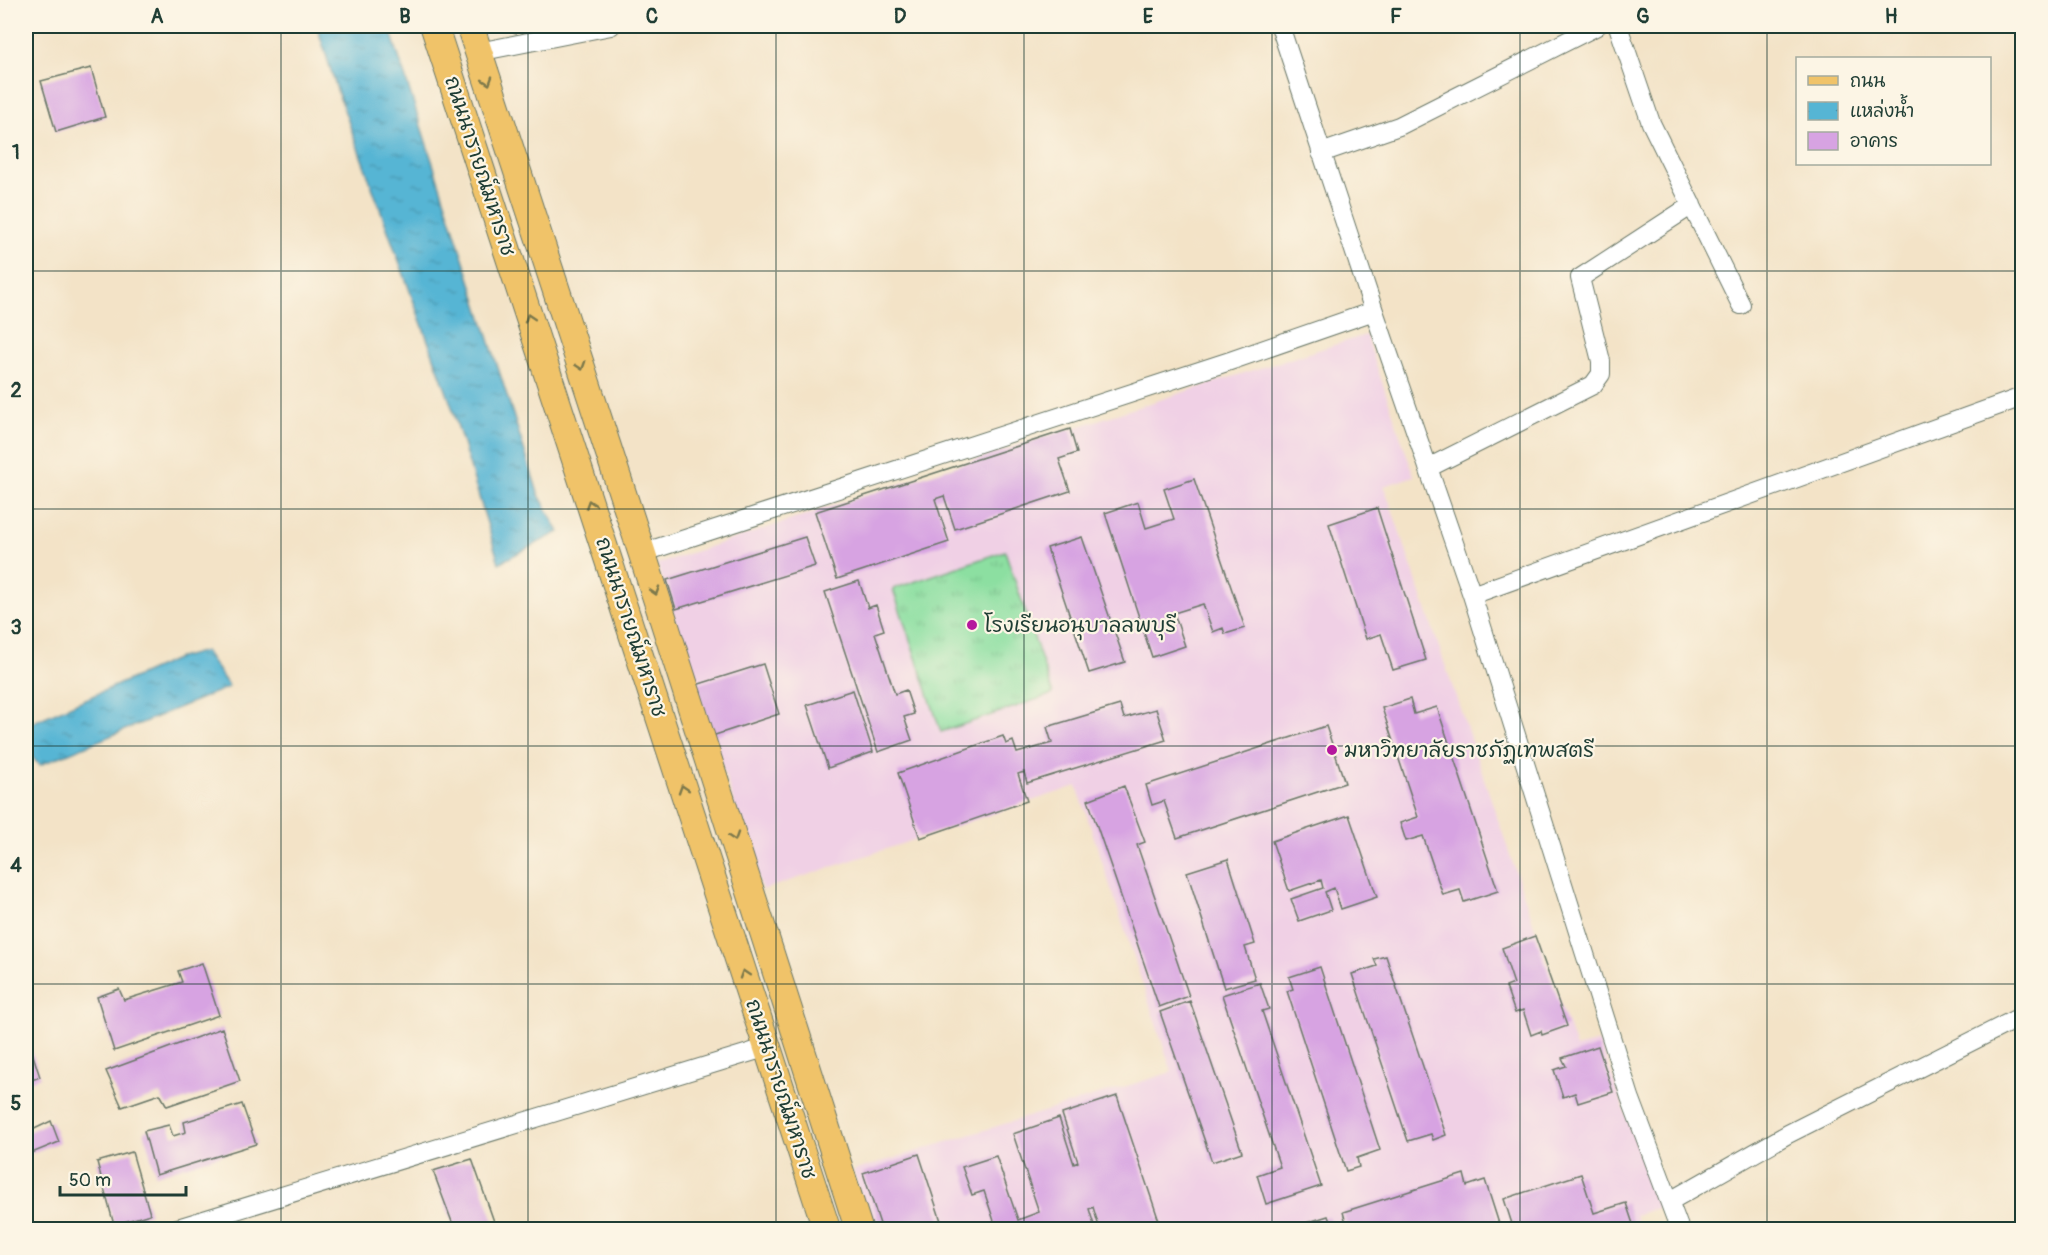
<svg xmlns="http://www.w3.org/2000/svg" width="2048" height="1255" viewBox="0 0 2048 1255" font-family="Pangolin,'Playpen Sans Thai',sans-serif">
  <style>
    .built { fill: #f0d0e5 }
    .grass { fill: url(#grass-tufts); stroke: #568e6a; stroke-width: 1.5 }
    .water { fill: url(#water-ripples); stroke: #3a7984; stroke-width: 1.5 }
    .building { fill: #d7a3e2 }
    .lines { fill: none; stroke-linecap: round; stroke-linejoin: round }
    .minor-casing { stroke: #697767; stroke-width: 20 }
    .primary-casing { stroke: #697767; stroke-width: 29 }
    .minor { stroke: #fff; stroke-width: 18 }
    .primary { stroke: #f0c369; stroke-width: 27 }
    .oneway { stroke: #7d794c }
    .grid { fill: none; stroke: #1f3d34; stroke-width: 1.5; stroke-opacity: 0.55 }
    .poi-dot { fill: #b5179e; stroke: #fcf5e5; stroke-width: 2 }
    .labels { text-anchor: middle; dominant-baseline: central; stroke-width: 4.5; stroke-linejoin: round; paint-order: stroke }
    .street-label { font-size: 21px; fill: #1f3d34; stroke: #fcf5e5 }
    .poi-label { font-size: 21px; fill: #1f3d34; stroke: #fcf5e5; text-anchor: start }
    .neatline { fill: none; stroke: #1f3d34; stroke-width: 2 }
    .grid-label { font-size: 20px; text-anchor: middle; font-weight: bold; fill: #1f3d34 }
  </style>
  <defs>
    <pattern id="grass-tufts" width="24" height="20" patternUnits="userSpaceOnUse" patternTransform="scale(1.5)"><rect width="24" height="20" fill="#8cdfa1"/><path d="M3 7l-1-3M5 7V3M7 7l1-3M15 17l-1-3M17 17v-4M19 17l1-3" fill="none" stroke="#78c08b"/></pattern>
    <pattern id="water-ripples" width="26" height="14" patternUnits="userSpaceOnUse" patternTransform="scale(1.5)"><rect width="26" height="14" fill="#56b5d4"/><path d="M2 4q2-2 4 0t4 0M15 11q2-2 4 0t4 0" fill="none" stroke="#4794ad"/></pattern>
  </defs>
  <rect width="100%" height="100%" fill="#fcf5e5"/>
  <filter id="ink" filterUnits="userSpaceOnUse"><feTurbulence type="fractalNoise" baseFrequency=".0167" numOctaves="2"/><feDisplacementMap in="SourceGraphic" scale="12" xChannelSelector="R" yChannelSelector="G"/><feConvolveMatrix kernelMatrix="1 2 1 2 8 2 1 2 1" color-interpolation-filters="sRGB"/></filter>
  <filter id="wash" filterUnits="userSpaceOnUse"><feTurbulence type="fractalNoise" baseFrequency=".008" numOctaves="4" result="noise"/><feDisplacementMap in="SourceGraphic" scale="24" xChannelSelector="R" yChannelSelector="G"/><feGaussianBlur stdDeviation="1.35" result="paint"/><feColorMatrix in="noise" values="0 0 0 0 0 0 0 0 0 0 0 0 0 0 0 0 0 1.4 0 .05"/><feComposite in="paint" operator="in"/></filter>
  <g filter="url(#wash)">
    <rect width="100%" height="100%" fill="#f3e3c7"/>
    <path class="built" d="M1366,335L1414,476L1384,486L1576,1048L1600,1042L1660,1207L1635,1215L1640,1230L872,1229L853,1171L1172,1072L1077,786L762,890L657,564L1184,392Z"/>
    <path class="grass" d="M1005,551L1053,694L941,732L893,589Z"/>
    <path class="water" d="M317,26H389L538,493L559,532L499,563L451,404L338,93Z
      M205,651L229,687L40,765C27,755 24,740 29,724L176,659Z"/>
    <g id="blocks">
      <path class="building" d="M91,68L105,117L56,132L41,81Z
        M1070,429L1077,453L1059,459L1070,491L955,529L944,496L935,499L949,542L837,579L815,512Z
        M1194,479L1245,628L1225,634L1223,628L1213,632L1203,604L1174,613L1185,646L1152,657L1105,513L1138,502L1146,528L1174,519L1164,489Z
        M1377,508L1426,660L1393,670L1381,634L1366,639L1329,524Z
        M805,537L815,566L676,609L667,580Z
        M1082,537L1125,662L1089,673L1047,548Z
        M859,581L868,608L876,605L884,630L875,633L895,694L906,690L914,714L904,717L912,740L878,752L825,592Z
        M763,664L779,714L712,736L696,685Z
        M853,690L873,752L828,768L807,705Z
        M1410,699L1414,714L1437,707L1498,891L1464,902L1460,890L1443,895L1423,836L1406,841L1400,823L1418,817L1382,708Z
        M1120,705L1124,718L1156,709L1166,740L1027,783L1024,772L1018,774L1027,801L920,838L898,773L1003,736L1006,744L1013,741L1017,753L1052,743L1047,727Z
        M1326,726L1345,783L1177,838L1164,801L1152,805L1146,785Z
        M1124,786L1145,842L1137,845L1189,996L1159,1007L1088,800Z
        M1349,815L1377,897L1341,909L1334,888L1325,892L1331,910L1299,921L1291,899L1323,888L1321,880L1289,891L1272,841Z
        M1228,859L1255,944L1245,947L1255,979L1224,988L1187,872Z
        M1535,936L1567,1026L1542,1035L1541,1031L1531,1035L1523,1010L1515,1013L1506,987L1514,984L1502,948Z
        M1386,956L1446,1135L1433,1140L1431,1134L1408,1141L1352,974L1377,966L1374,959Z
        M202,963L219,1015L114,1051L97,997L119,989L124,1000L182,982L178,971Z
        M1320,967L1380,1150L1357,1158L1359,1167L1346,1171L1287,991L1293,989L1289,977Z
        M1260,983L1269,1009L1262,1011L1321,1186L1266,1204L1257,1175L1280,1167L1222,995Z
        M1190,1001L1242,1152L1212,1162L1160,1012Z
        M222,1028L240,1081L167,1106L160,1094L122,1107L106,1071Z
        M29,1043L40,1077L26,1082V1044Z
        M1598,1046L1613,1092L1578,1103L1575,1093L1563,1097L1554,1070L1566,1066L1562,1058Z
        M1117,1096L1162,1230H1100L1093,1207L1089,1209L1094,1225L1082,1230H997L984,1191L972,1195L962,1167L996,1156L1018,1220L1039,1212L1013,1134L1059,1118L1074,1164L1078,1162L1062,1114Z
        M242,1104L256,1144L156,1175L144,1131L169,1125L173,1136L186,1132L184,1122Z
        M51,1121L59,1142L27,1155L26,1133Z
        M132,1152L150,1214L114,1225L97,1162Z
        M919,1154L944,1230H882L863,1173Z
        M472,1159L497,1230H455L433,1171Z
        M1464,1174L1467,1186L1485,1180L1501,1230H1348L1343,1212Z
        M1581,1174L1594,1213L1626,1203L1635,1230H1514L1504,1199Z
        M1328,1216L1333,1230H1294L1293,1227Z"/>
    </g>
  </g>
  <g filter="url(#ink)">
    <use href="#blocks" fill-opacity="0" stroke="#697767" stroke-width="1.5"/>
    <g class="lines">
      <defs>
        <path id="minor" d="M1280,26L1374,311L1472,595L1630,1097L1680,1230
          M1618,26L1651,123L1741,305
          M478,52L611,26
          M1321,153L1399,126L1597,26
          M1428,468L1593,385L1601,374V361L1580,278L1692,205
          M642,553L1230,361L1374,311
          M1472,595L2022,397
          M1670,1201L1788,1134L2022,1016
          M171,1230L768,1047"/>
        <path id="primary" d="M434,26L827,1230
          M470,26L642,553L859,1230"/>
      </defs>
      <use href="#minor" class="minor-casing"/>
      <use href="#primary" class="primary-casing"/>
      <use href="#minor" class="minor"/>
      <use href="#primary" class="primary"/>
    </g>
    <defs><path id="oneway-chevron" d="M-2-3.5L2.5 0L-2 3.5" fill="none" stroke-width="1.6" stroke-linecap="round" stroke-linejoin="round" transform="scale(1.5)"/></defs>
    <g class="oneway">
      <use href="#oneway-chevron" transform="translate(488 81) rotate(72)"/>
      <use href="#oneway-chevron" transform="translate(529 318) rotate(-108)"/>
      <use href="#oneway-chevron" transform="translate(581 366) rotate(72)"/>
      <use href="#oneway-chevron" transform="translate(590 504) rotate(-108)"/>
      <use href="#oneway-chevron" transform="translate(655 591) rotate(72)"/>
      <use href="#oneway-chevron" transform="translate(683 789) rotate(-108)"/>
      <use href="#oneway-chevron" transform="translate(734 837) rotate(72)"/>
      <use href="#oneway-chevron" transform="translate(744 974) rotate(-108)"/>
    </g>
  </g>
  <path class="grid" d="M281,26V1230M528,26V1230M776,26V1230M1024,26V1230M1272,26V1230M1520,26V1230M1767,26V1230M26,271H2022M26,509H2022M26,746H2022M26,984H2022"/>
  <g class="poi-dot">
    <circle cx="972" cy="625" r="6"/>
    <circle cx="1332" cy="750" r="6"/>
  </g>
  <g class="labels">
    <g class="street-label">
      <text transform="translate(480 166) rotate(72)">ถนนนารายณ์มหาราช</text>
      <text transform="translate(631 627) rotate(72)">ถนนนารายณ์มหาราช</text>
      <text transform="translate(781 1089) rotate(72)">ถนนนารายณ์มหาราช</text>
    </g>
    <g class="poi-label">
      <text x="984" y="625">โรงเรียนอนุบาลลพบุรี</text>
      <text x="1344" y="750">มหาวิทยาลัยราชภัฏเทพสตรี</text>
    </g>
  </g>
  <rect width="2048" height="1255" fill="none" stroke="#fcf5e5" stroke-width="66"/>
  <rect x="1796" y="57" width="195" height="108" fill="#fcf5e5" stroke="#a4ab9e" stroke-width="1.5"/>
  <rect x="1808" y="76" width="30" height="9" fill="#f0c369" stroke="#a4ab9e" stroke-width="1.5"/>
  <text x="1850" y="87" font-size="18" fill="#1f3d34">ถนน</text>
  <rect x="1808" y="102" width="30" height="18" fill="url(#water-ripples)" stroke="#a4ab9e" stroke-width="1.5"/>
  <text x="1850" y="117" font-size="18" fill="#1f3d34">แหล่งน้ำ</text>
  <rect x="1808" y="132" width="30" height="18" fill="#d7a3e2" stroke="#a4ab9e" stroke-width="1.5"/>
  <text x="1850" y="147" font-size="18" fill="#1f3d34">อาคาร</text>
  <path d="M60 1186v9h126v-9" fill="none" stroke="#1f3d34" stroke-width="3"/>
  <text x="69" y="1186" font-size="18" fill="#1f3d34" stroke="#fcf5e5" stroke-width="4.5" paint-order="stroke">50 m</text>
  <rect x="33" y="33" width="1982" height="1189" class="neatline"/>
  <g class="grid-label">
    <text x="157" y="23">A</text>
    <text x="405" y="23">B</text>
    <text x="652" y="23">C</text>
    <text x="900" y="23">D</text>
    <text x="1148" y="23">E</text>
    <text x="1396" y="23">F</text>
    <text x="1643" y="23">G</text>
    <text x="1891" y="23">H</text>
    <text x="16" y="159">1</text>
    <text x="16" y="397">2</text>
    <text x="16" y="634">3</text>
    <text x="16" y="872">4</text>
    <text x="16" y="1110">5</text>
  </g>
</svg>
